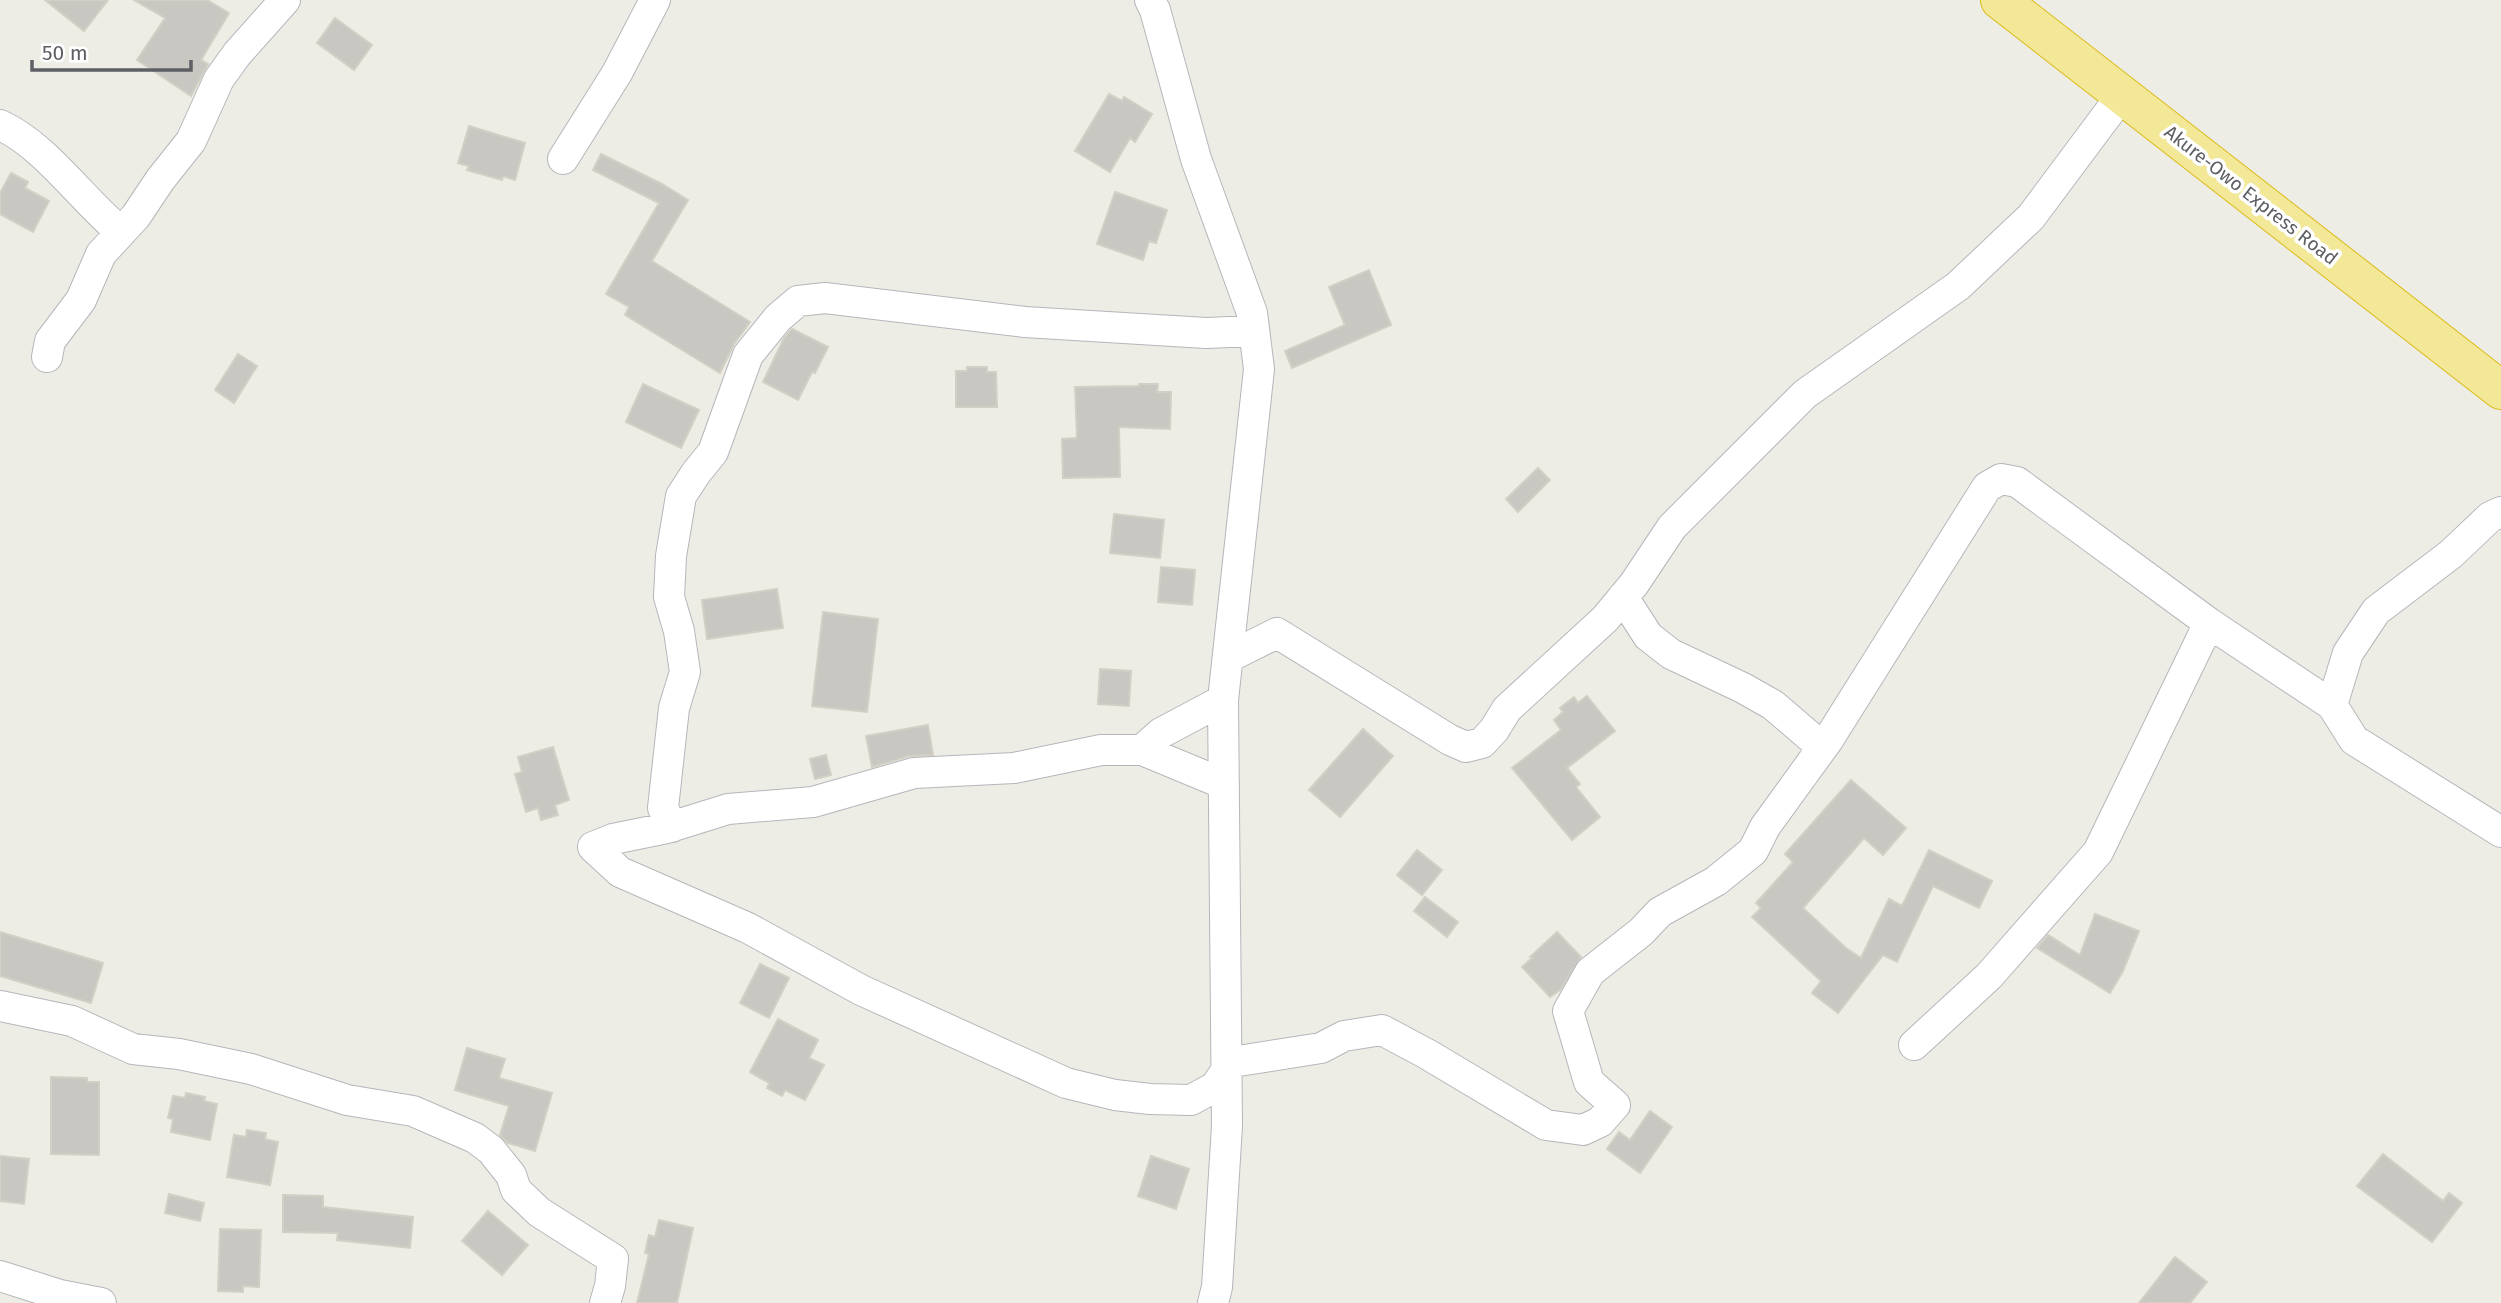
<svg xmlns="http://www.w3.org/2000/svg" width="2501" height="1303" viewBox="0 0 2501 1303" font-family="'Fira Sans',sans-serif">
  <style>
    .building { fill: #c9c7c2; stroke: #d2d0c4; stroke-width: 2 }
    .lines { fill: none; stroke-linecap: round; stroke-linejoin: round }
    .minor-casing { stroke: #b5b6bb; stroke-width: 32 }
    .highway-casing { stroke: #dbbb18; stroke-width: 40 }
    .minor { stroke: #fff; stroke-width: 30 }
    .highway { stroke: #f2e898; stroke-width: 38 }
    .labels { text-anchor: middle; dominant-baseline: central; stroke-width: 7; stroke-linejoin: round; paint-order: stroke }
    .street-label { font-size: 19px; fill: #5d5f64; stroke: #fff }
  </style>
  <rect width="100%" height="100%" fill="#eeede5"/>
  <path class="building" d="M45,0H108L84,31Z
    M134,0H207L229,13L201,60L208,64L191,96L137,60L165,18Z
    M335,18L372,45L354,70L317,43Z
    M1109,94L1122,101L1124,97L1152,114L1135,142L1130,138L1110,172L1075,151Z
    M469,126L525,143L515,180L503,176L502,180L467,170L469,166L458,163Z
    M601,154L662,184L688,200L652,261L750,322L734,344L720,373L625,315L629,307L606,294L659,203L593,170Z
    M11,173L28,182L25,188L49,201L33,232L0,214V193Z
    M1115,192L1167,210L1156,243L1149,241L1143,260L1097,244Z
    M1369,270L1391,325L1292,368L1285,351L1345,325L1329,287Z
    M792,329L828,347L815,373L812,372L798,400L763,382L784,338Z
    M238,354L257,366L234,403L215,390Z
    M967,367H987V372H996L997,407H956V371H967Z
    M643,384L699,410L681,448L626,422Z
    M1139,384H1158L1157,392H1171L1170,429L1119,427L1120,477L1063,478L1062,439L1077,438L1075,387L1139,386Z
    M1538,468L1550,480L1518,512L1506,499Z
    M1114,514L1164,520L1160,558L1110,553Z
    M1161,567L1195,570L1192,605L1158,602Z
    M777,589L783,628L707,639L702,600Z
    M823,612L878,619L867,712L812,706Z
    M1100,669L1131,671L1129,706L1098,704Z
    M1587,696L1615,731L1567,768L1580,784L1576,787L1600,817L1572,840L1512,768L1561,730L1554,720L1563,712L1560,708L1574,697L1578,703Z
    M928,725L933,755L909,756L872,767L866,736Z
    M1363,729L1393,756L1340,817L1309,790Z
    M553,747L569,800L555,805L558,815L541,820L538,808L526,812L515,774L522,772L518,757Z
    M826,755L831,775L815,779L810,759Z
    M1851,780L1906,828L1883,855L1864,838L1803,908L1846,948L1861,958L1889,899L1902,906L1929,850L1992,881L1979,908L1933,886L1897,962L1883,955L1838,1013L1812,993L1821,981L1752,917L1761,908L1756,903L1793,862L1785,854Z
    M1417,850L1442,870L1422,895L1397,875Z
    M1425,897L1458,922L1447,937L1414,911Z
    M2095,914L2139,931L2123,971L2110,993L2037,948L2048,935L2080,955Z
    M0,932L103,963L91,1003L0,976Z
    M1557,932L1581,957L1560,990L1550,997L1522,967L1532,958L1530,957Z
    M760,964L789,978L769,1018L740,1003Z
    M778,1019L818,1040L809,1058L824,1065L805,1100L785,1090L782,1096L767,1088L769,1083L750,1072Z
    M467,1048L505,1059L499,1078L552,1093L535,1151L508,1143L500,1135L509,1106L455,1090Z
    M51,1077L87,1078V1082H99V1155L51,1154Z
    M186,1093L205,1097L204,1101L217,1104L210,1140L171,1132L173,1119L168,1118L173,1096L185,1098Z
    M1650,1111L1672,1127L1640,1173L1607,1149L1619,1132L1630,1140Z
    M247,1130L266,1133L265,1139L278,1142L270,1185L227,1177L234,1135L246,1137Z
    M2383,1154L2443,1201L2449,1193L2462,1203L2432,1242L2357,1186Z
    M0,1156L29,1159L24,1204L0,1201Z
    M1151,1156L1189,1169L1176,1209L1138,1196Z
    M169,1194L204,1203L200,1221L165,1213Z
    M283,1195L323,1196V1207L413,1217L410,1248L337,1240L338,1233L283,1232Z
    M488,1211L528,1245L502,1275L462,1241Z
    M659,1220L693,1228L677,1303H637L649,1254L645,1253L649,1235L655,1237Z
    M220,1229L261,1230L259,1287L243,1286V1292L218,1291Z
    M2175,1257L2207,1282L2190,1303H2139Z"/>
  <g class="lines">
    <defs>
      <path id="minor" d="M1150,0L1155,10L1196,159L1252,313L1259,369L1223,700L1227,1126L1217,1287L1213,1303
        M0,125C45,145 82,200 121,232
        M563,159L617,73L655,0
        M47,357L50,341L81,300L101,254L136,216L160,180L191,141L219,79L237,54L285,0
        M2501,512L2490,517L2451,554L2376,611L2348,653L2332,705L2354,740L2501,832
        M1623,597L1648,636L1671,654L1743,688L1773,705L1822,747
        M1229,657L1277,633L1450,740L1466,747L1482,743L1494,730L1507,709L1605,619L1634,584L1672,527L1805,394L1958,286L2031,217L2122,95
        M1142,750L1161,733L1223,700
        M1224,784L1142,750H1101L1014,768L914,773L813,802L728,809L667,828L613,839L593,847L620,872L748,928L861,990L1066,1083L1115,1095L1150,1099L1191,1100L1215,1087L1232,1062L1321,1048L1344,1036L1382,1030L1427,1054L1546,1125L1583,1130L1600,1122L1615,1105L1589,1082L1568,1011L1590,972L1641,932L1660,912L1716,881L1753,851L1765,827L1828,740L1987,487L2001,479L2017,482L2209,623L2332,705
        M672,827L663,808L674,708L685,672L679,631L669,597L671,556L681,496L696,473L713,452L748,355L778,318L798,301L825,298L1025,322L1206,333L1254,331
        M0,1006L72,1021L133,1049L179,1054L251,1069L347,1100L413,1111L475,1138L491,1150L511,1175L516,1190L539,1212L613,1259L610,1286L605,1303
        M1914,1045L1989,976L2098,852L2209,623
        M0,1276L60,1295L101,1303"/>
      <path id="highway" d="M2000,0L2501,390"/>
    </defs>
    <use href="#minor" class="minor-casing"/>
    <use href="#highway" class="highway-casing"/>
    <use href="#minor" class="minor"/>
    <use href="#highway" class="highway"/>
  </g>
  <g class="labels">
    <g class="street-label">
      <text transform="translate(2251 195) rotate(38)">Akure-Owo Express Road</text>
    </g>
  </g>
  <path d="M32 60v10h159v-10" fill="none" stroke="#5d5f64" stroke-width="3.5"/>
  <text x="42" y="60" font-size="21" fill="#5d5f64" stroke="#ffffff" stroke-width="5" paint-order="stroke">50 m</text>
</svg>
